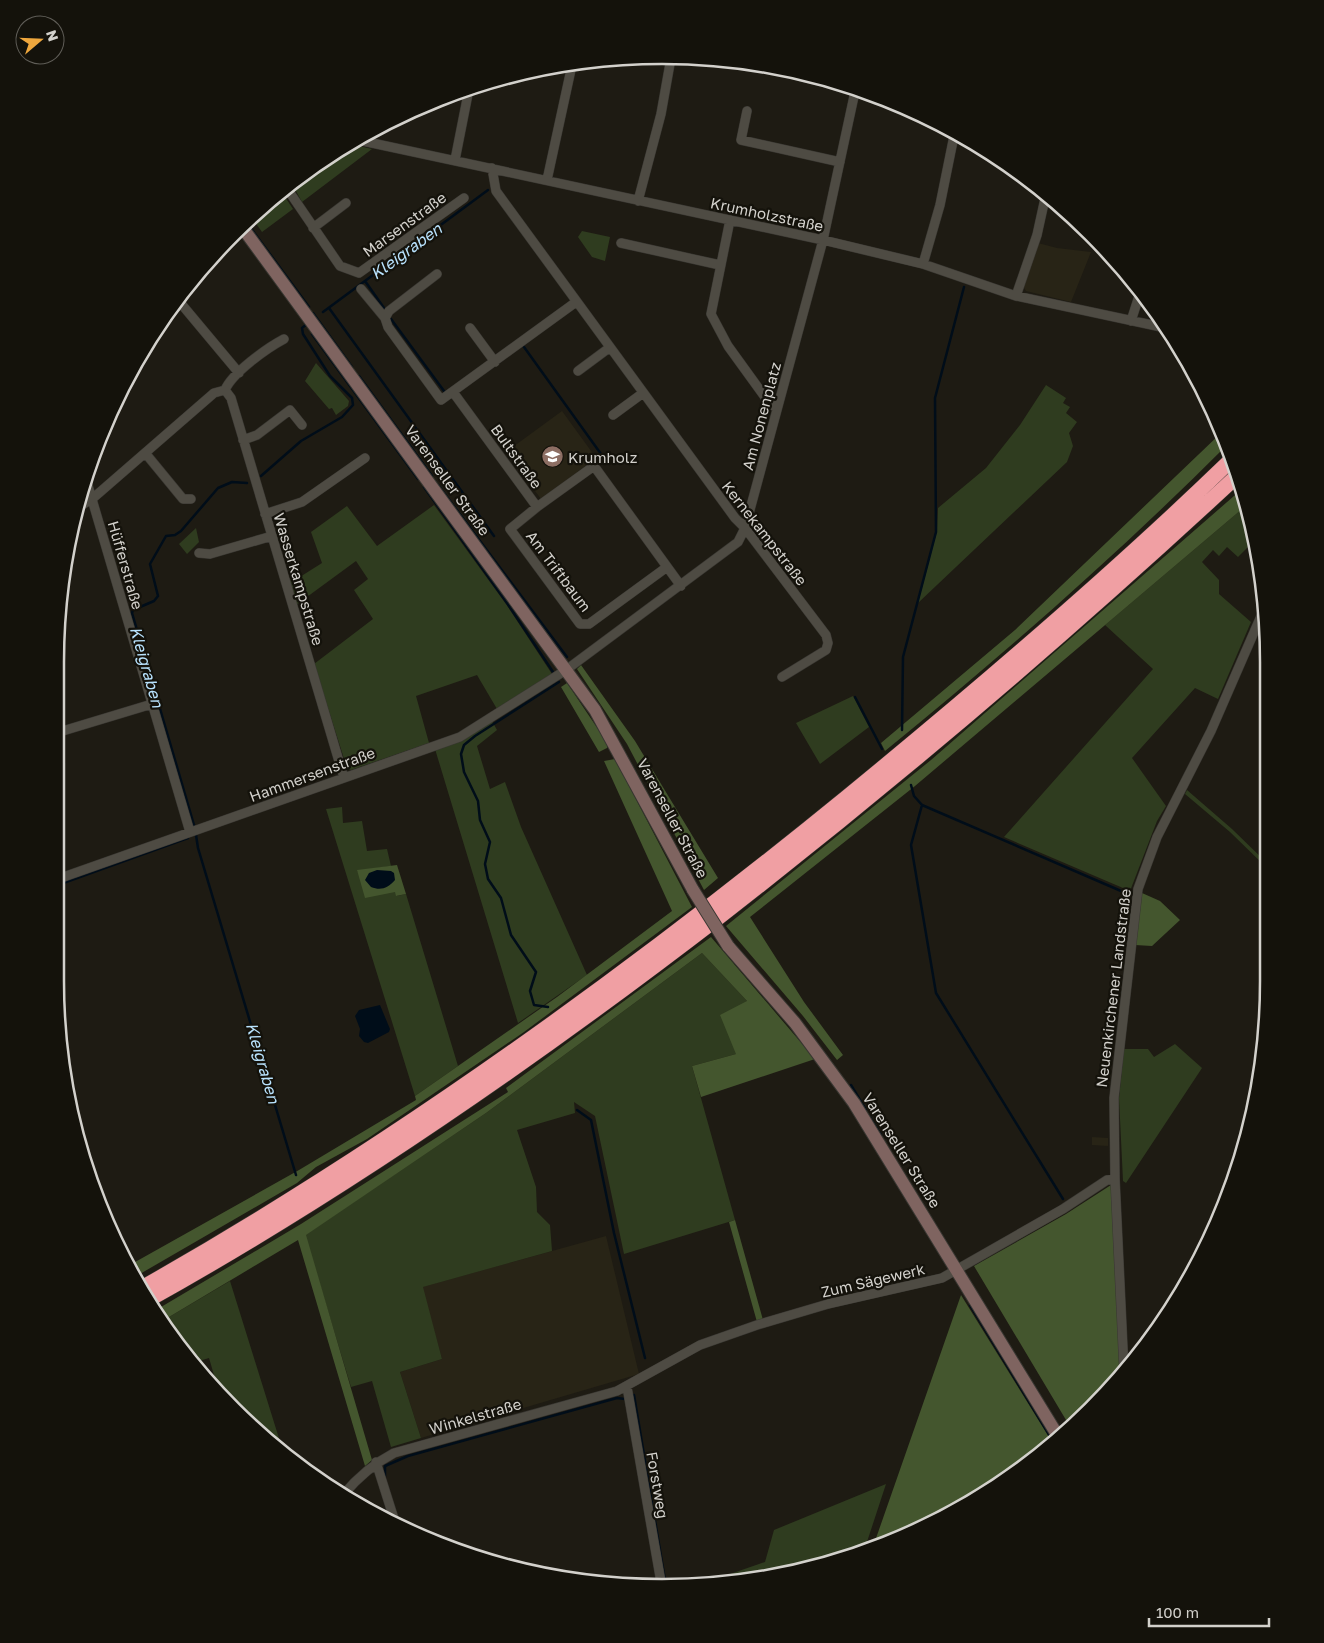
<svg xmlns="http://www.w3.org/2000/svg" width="1324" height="1643" viewBox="0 0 1324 1643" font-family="'Golos Text',sans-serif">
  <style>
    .built { fill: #282416 }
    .green { fill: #2f3c1f }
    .forest { fill: #44562e }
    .water { fill: #000d19 }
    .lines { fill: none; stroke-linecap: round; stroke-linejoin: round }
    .stream { stroke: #000d19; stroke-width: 2.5 }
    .street-casing { stroke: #393732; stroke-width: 10 }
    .secondary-casing { stroke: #393732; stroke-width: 14 }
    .highway-casing { stroke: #393732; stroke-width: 16 }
    .street { stroke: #4e4b43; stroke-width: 9 }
    .secondary { stroke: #7f6460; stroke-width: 12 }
    .highway { stroke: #f09fa3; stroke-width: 15 }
    .secondary-bridge-casing { stroke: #393732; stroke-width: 14; stroke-linecap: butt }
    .secondary-bridge { stroke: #7f6460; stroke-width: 12 }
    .labels { text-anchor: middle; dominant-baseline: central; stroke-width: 4.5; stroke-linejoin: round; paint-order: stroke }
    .street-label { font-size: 15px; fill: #d3d1cc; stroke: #14120b }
    .poi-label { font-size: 15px; fill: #d3d1cc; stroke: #14120b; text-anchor: start }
    .water-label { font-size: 16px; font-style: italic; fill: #b9e3fe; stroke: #14120b }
    .rim { fill: none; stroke: #d3d1cc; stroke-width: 2.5 }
  </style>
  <rect width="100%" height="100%" fill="#1e1b13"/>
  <path class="built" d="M1038,243L1057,248L1091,252L1071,302L1026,291L1023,286Z
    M562,411L594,455L595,459L541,499L506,452Z
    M1092,1137L1108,1138V1146L1092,1145Z
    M606,1236L639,1374L421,1438L400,1372L442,1359L422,1287Z"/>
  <path class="green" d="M350,144L372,149L302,202L291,182Z
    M281,191L293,209L262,232L252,218Z
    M582,231L610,237L605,261L592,257L578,237Z
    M316,363L349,401L348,406L336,415L332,408L329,409L305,381Z
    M1046,385L1066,398L1063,403L1070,407L1066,413L1077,422L1069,433L1073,446L1067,462L918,603L937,531L938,508L986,468L1020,425Z
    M1248,504L1254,541L1238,557L1227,547L1219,556L1213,550L1202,562L1219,580V594L1251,622L1218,699L1195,688L1132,758L1166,806L1157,821L1130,891L1004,837L1153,669L1105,625Z
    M434,505L506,604L552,674L497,709L477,675L416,696L429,743L351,770L347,768L314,664L373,619L354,590L368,579L356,561L296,605L289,580L303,575L322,563L311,532L347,506L377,546Z
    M196,528L199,542L187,554L179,544Z
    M853,696L869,727L820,764L796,723Z
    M492,721L497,730L477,746L490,789L505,782L521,827L587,975L518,1023L435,749Z
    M1187,790L1232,829L1268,864V869L1230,832L1185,794Z
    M342,807L343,823L362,821L367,851L387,849L391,866L357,871L396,892L397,896L406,894L458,1066L415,1096L326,809Z
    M702,953L747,1001L736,1054L692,1066L735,1220L624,1254L595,1116L574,1102L575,1113L517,1130L536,1187L537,1212L550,1225L552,1251L423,1287L442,1359L400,1372L421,1438L391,1447L372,1381L351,1387L305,1235L486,1113Z
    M1175,1044L1202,1068L1126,1183L1123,1181L1119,1098L1124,1049H1148L1154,1057Z
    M230,1281L282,1448L233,1410L219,1392L209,1358L196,1362L164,1320Z
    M886,1484L865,1548L781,1576L711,1583L710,1581L765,1562L774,1530Z"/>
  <path class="forest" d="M1221,433L1226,446C1118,554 1003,655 885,751L881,743L1015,630Z
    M1242,489L1248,504L915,786L750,917L804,1002L843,1055L837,1060L803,1016L726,926L931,760Z
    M581,665L635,741L718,878L704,890L627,744L577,669Z
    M567,683L608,744L607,748L599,752L561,687Z
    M615,759L692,907L524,1032L367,1139L316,1167L297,1183L133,1278L128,1266L299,1170L416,1100L415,1096L557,997L672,911L604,761Z
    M397,865L406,894L396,896L395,892L365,898L357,870Z
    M1142,893L1160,901L1180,920L1152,946L1135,945Z
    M711,937L815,1059L701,1097L692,1066L736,1054L720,1015L747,1001L702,953L486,1113L306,1235L372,1460L365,1466L298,1240L164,1320L156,1310L301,1224L508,1092L506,1088Z
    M1111,1185L1120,1374L1069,1425L974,1266L1066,1214Z
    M735,1220L763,1320L757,1322L729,1222Z
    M961,1295L1052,1442L1032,1462L931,1525L874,1544Z"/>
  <path class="water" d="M377,870L391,871L394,873L395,880C388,888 381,891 371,887L365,880L369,873Z
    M380,1005L390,1029L389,1032L368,1043L364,1042L359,1036L360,1029L355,1016L359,1010Z"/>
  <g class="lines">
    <path class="stream" d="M247,223L309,307
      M365,281L384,308
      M329,308L494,536
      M323,312L488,190
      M313,313L352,367
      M391,319L444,391
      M312,334L418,479
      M524,347L601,454
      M359,376L432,476
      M261,476L301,441L342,417L353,405L352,398L330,376L303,334L302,328L307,324
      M438,485L567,657
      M424,487L507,603L553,672
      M855,697L882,749
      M902,730L903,657L936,532L935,398L964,287
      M911,785L914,796L922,805L1128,894
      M922,805L911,845L936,993L1063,1199
      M194,825L132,613L133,610L154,601L158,596L150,564L166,536L175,535L181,531L218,488L232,482L247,483
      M196,835L198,848L296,1175
      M55,886L188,838
      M548,1007L534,1005L530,991L536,972L511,935L501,898L488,879L485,864L490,842L480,820L478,801L464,772L461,754L464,745L475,736L559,682
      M851,1085L866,1110
      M577,1110L591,1120L614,1233L645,1358
      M869,1116L881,1135
      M970,1305L1053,1441
      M634,1395L666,1586
      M385,1477V1466L408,1456L617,1398L625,1399"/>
    <defs>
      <path id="street" d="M747,111L741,140L840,162
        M358,140L823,240L923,264L1016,296L1166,328
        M455,160L469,89
        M492,168L496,191L735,518L745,528L826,635L828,643L826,650L782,677
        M547,180L572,65
        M286,187L340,266L359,273L464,198
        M638,201L661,114L671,58
        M730,220L711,314L728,346L770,404L777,408
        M313,228L346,203
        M621,243L720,265
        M923,264L940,205L955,131
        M437,274L389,311L385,318L388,327L441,400L576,302
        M361,289L385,318
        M1016,296L1037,235L1046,194
        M178,300L239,373
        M1131,321L1141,290
        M470,328L495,362
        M578,371L609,348
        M225,390L231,398L344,778
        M453,392L537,507
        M613,415L643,393
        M243,440L257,435L290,410L302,425
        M146,454L183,499H191
        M86,479L190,832
        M77,508L92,499L214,393L225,390C232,373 267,348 284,339
        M265,514L302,502L365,458
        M199,553L210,554L272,536
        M667,567L589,624H580L510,529L537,507L594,466L681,586
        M56,733L152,704
        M55,880L460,737L566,670L738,542L745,528L823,240L856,87
        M1124,1370L1115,1179L1114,1098L1138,889L1157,837L1211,731L1265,607
        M627,1387L662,1588
        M376,1462L395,1522
        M343,1495C358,1477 373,1464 394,1453L617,1391L700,1345L757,1325L828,1304L942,1278L1063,1209L1107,1180L1115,1179"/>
      <path id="secondary" d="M242,227L595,710L693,890
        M728,946L795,1023L854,1103L1058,1436"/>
      <path id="highway" d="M140,1289C391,1147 624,979 847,797C979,689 1109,578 1231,460
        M148,1300C349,1188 537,1057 719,917C898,778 1071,630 1237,476"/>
    </defs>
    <use href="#street" class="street-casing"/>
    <use href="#secondary" class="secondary-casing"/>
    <use href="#highway" class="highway-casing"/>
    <use href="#street" class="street"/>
    <use href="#secondary" class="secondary"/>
    <use href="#highway" class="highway"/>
    <defs>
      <path id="secondary-bridge" d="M693,890L728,946"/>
    </defs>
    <use href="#secondary-bridge" class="secondary-bridge-casing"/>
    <use href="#secondary-bridge" class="secondary-bridge"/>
  </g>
  <defs>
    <symbol id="school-disc" viewBox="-11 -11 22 22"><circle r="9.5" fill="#8d6e63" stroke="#14120b"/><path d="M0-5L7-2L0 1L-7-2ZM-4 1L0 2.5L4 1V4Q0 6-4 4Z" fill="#fff"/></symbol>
  </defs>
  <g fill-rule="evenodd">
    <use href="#school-disc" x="540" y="444" width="25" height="25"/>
  </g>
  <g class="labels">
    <g class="street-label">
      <text transform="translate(767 214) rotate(12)">Krumholzstraße</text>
      <text transform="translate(404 224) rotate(-36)">Marsenstraße</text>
      <text transform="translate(761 416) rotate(-75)">Am Nonenplatz</text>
      <text transform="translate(517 456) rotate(54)">Bultstraße</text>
      <text transform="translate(448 480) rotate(54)">Varenseller Straße</text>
      <text transform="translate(765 533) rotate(52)">Kernekampstraße</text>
      <text transform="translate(126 565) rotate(74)">Hüfferstraße</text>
      <text transform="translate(559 571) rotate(53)">Am Triftbaum</text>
      <text transform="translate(299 579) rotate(73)">Wasserkampstraße</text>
      <text transform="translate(312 774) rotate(-20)">Hammersenstraße</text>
      <text transform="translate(673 818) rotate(62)">Varenseller Straße</text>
      <text transform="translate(1113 988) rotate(-83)">Neuenkirchener Landstraße</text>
      <text transform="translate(902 1150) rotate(58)">Varenseller Straße</text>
      <text transform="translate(873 1280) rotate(-13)">Zum Sägewerk</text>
      <text transform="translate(475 1416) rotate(-16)">Winkelstraße</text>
      <text transform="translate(658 1485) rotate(80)">Forstweg</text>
    </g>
    <g class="poi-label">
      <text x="568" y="457">Krumholz</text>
    </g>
    <g class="water-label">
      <text transform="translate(406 251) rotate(-36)">Kleigraben</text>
      <text transform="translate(147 667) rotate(74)">Kleigraben</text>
      <text transform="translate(263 1063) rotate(74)">Kleigraben</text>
    </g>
  </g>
  <path d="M0 0H1324V1643H0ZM662 64H662A598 598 0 0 1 1260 662V981A598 598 0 0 1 662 1579H662A598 598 0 0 1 64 981V662A598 598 0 0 1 662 64Z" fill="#14120b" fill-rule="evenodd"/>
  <path class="rim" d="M662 64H662A598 598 0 0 1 1260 662V981A598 598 0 0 1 662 1579H662A598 598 0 0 1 64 981V662A598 598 0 0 1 662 64Z"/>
  <g transform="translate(40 40) rotate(71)"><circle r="24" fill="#14120b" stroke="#605e58"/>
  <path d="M0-4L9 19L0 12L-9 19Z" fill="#efa73d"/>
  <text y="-8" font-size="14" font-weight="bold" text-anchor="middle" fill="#d3d1cc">N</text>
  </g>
  <path d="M1149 1618v8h120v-8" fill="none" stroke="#d3d1cc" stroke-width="2.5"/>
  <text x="1156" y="1618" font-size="15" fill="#d3d1cc" stroke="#14120b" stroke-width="4" paint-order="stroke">100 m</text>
</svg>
